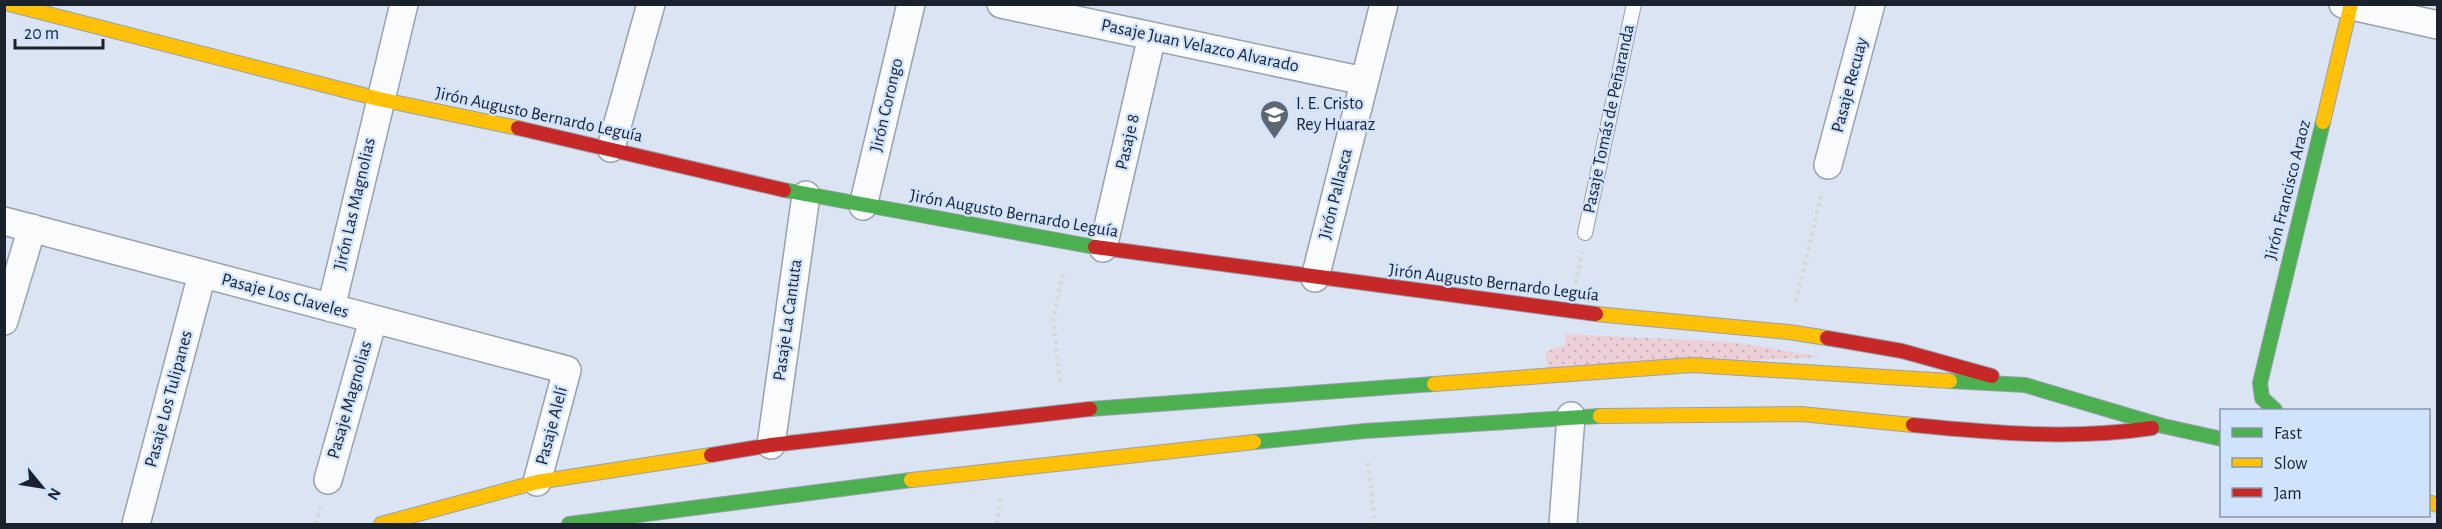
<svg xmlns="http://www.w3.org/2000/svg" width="2442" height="529" viewBox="0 0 2442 529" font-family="'Alegreya Sans',sans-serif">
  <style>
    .park { fill: url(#park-dots) }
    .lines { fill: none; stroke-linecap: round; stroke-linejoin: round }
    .lane-casing { stroke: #99a1ac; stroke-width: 16 }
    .street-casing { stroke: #99a1ac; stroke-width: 30 }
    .fast-casing { stroke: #99a1ac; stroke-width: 16 }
    .slow-casing { stroke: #99a1ac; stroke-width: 16 }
    .jam-casing { stroke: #99a1ac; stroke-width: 16 }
    .path { stroke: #d3d6da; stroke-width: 4; stroke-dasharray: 3 4.5; stroke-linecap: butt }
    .lane { stroke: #f9fbfd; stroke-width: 14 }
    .street { stroke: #f9fbfd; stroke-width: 27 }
    .fast { stroke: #4caf50; stroke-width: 14 }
    .slow { stroke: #ffc107; stroke-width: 14 }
    .jam { stroke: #c62828; stroke-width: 14 }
    .labels { text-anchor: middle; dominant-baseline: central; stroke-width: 4.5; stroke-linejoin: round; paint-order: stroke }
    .street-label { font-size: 18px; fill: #1a222e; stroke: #d0e3fd }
    .poi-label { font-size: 18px; fill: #1a222e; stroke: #d0e3fd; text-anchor: start }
  </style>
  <defs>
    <pattern id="park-dots" width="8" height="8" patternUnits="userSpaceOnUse" patternTransform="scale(1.5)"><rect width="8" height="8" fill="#edcfd8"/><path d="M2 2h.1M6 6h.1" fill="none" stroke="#cbb1ba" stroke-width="1.8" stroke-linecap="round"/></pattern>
  </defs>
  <rect width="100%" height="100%" fill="#dae4f2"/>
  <path class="park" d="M1566,334L1731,342L1822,357L1548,369L1545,352L1565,345Z"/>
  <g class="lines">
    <defs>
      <path id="lane" d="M1585,233L1634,4"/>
      <path id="street" d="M1001,4L1364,81
        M2343,4L2438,25
        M611,148L651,4
        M1828,165L1871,4
        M863,206L911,4
        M4,221L567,370L537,482
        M1103,248L1152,36
        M1315,278L1384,4
        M331,308L404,4
        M4,321L32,228
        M771,445L806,195
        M328,480L373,320
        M136,524L202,274
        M1563,524L1571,416"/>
      <path id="fast" d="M784,190L1095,247
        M1950,381L2025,385L2163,426L2222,439
        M1090,409L1434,384
        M2275,410L2262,398L2260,383L2323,122
        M1254,442L1365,431L1600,416
        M569,524L911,480"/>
      <path id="slow" d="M9,4L379,99L518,128
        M2323,122L2351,4
        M1596,314L1789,332L1827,338
        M1434,384L1692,365L1950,381
        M1600,416L1801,414L1913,425
        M911,480L1254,442
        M2428,502L2438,505
        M381,524L537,482L711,455"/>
      <path id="jam" d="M518,128L784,190
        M1095,247L1596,314
        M1827,338L1902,351L1992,376
        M1913,425C1993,433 2073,440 2152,428
        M711,455L771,445L1090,409"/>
    </defs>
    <use href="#lane" class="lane-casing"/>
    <use href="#street" class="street-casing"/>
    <use href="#fast" class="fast-casing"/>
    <use href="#slow" class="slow-casing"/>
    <use href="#jam" class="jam-casing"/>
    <path class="path" d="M1576,283L1582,252
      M1796,301L1822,192
      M1060,381L1053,319L1063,273
      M1368,463L1375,524
      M316,524L320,507
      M997,524L1000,498"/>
    <use href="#lane" class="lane"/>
    <use href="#street" class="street"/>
    <use href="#fast" class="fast"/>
    <use href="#slow" class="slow"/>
    <use href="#jam" class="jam"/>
  </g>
  <defs>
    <symbol id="school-pin" viewBox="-11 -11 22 30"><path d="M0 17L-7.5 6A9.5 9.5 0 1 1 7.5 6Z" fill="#5d6673" stroke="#d0e3fd"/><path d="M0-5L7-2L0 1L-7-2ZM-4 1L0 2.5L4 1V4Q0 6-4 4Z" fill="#fff"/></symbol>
  </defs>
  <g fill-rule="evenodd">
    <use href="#school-pin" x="1258" y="98" width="33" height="45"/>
  </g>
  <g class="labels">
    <g class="street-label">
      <text transform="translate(1200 46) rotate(12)">Pasaje Juan Velazco Alvarado</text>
      <text transform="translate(1850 85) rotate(-75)">Pasaje Recuay</text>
      <text transform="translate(887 105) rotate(-77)">Jirón Corongo</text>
      <text transform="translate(539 115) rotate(12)">Jirón Augusto Bernardo Leguía</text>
      <text transform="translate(1609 119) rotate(-78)">Pasaje Tomás de Peñaranda</text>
      <text transform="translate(1128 142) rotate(-77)">Pasaje 8</text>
      <text transform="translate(2288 190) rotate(-76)">Jirón Francisco Araoz</text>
      <text transform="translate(1336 194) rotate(-76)">Jirón Pallasca</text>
      <text transform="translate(355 204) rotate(-77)">Jirón Las Magnolias</text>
      <text transform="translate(1014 214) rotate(10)">Jirón Augusto Bernardo Leguía</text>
      <text transform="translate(1494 283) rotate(7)">Jirón Augusto Bernardo Leguía</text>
      <text transform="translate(285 296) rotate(15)">Pasaje Los Claveles</text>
      <text transform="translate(788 320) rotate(-82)">Pasaje La Cantuta</text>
      <text transform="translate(169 399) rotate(-75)">Pasaje Los Tulipanes</text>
      <text transform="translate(350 400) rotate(-74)">Pasaje Magnolias</text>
      <text transform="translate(552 426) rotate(-75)">Pasaje Alelí</text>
    </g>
    <g class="poi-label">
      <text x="1296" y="104">I. E. Cristo<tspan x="1296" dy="21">Rey Huaraz</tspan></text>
    </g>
  </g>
  <rect width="2442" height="529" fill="none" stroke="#1a222e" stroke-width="12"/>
  <rect x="2220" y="409" width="210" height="108" fill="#d0e3fd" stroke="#8796aa" stroke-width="1.5"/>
  <rect x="2232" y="428" width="30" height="9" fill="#4caf50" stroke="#8796aa" stroke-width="1.5"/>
  <text x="2274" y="439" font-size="18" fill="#1a222e">Fast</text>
  <rect x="2232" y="458" width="30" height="9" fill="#ffc107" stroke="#8796aa" stroke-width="1.5"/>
  <text x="2274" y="469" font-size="18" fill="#1a222e">Slow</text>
  <rect x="2232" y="488" width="30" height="9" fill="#c62828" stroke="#8796aa" stroke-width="1.5"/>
  <text x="2274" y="499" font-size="18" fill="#1a222e">Jam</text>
  <g transform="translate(42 487) rotate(120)" stroke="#d0e3fd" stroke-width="4.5" paint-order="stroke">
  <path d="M0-4.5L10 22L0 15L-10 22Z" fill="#1a222e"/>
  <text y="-9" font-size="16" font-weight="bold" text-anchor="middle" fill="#1a222e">N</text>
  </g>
  <path d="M15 39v9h88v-9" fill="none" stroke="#1a222e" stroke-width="3"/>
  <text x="24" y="39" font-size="18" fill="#1a222e" stroke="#d0e3fd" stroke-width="4.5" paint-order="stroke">20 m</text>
</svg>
